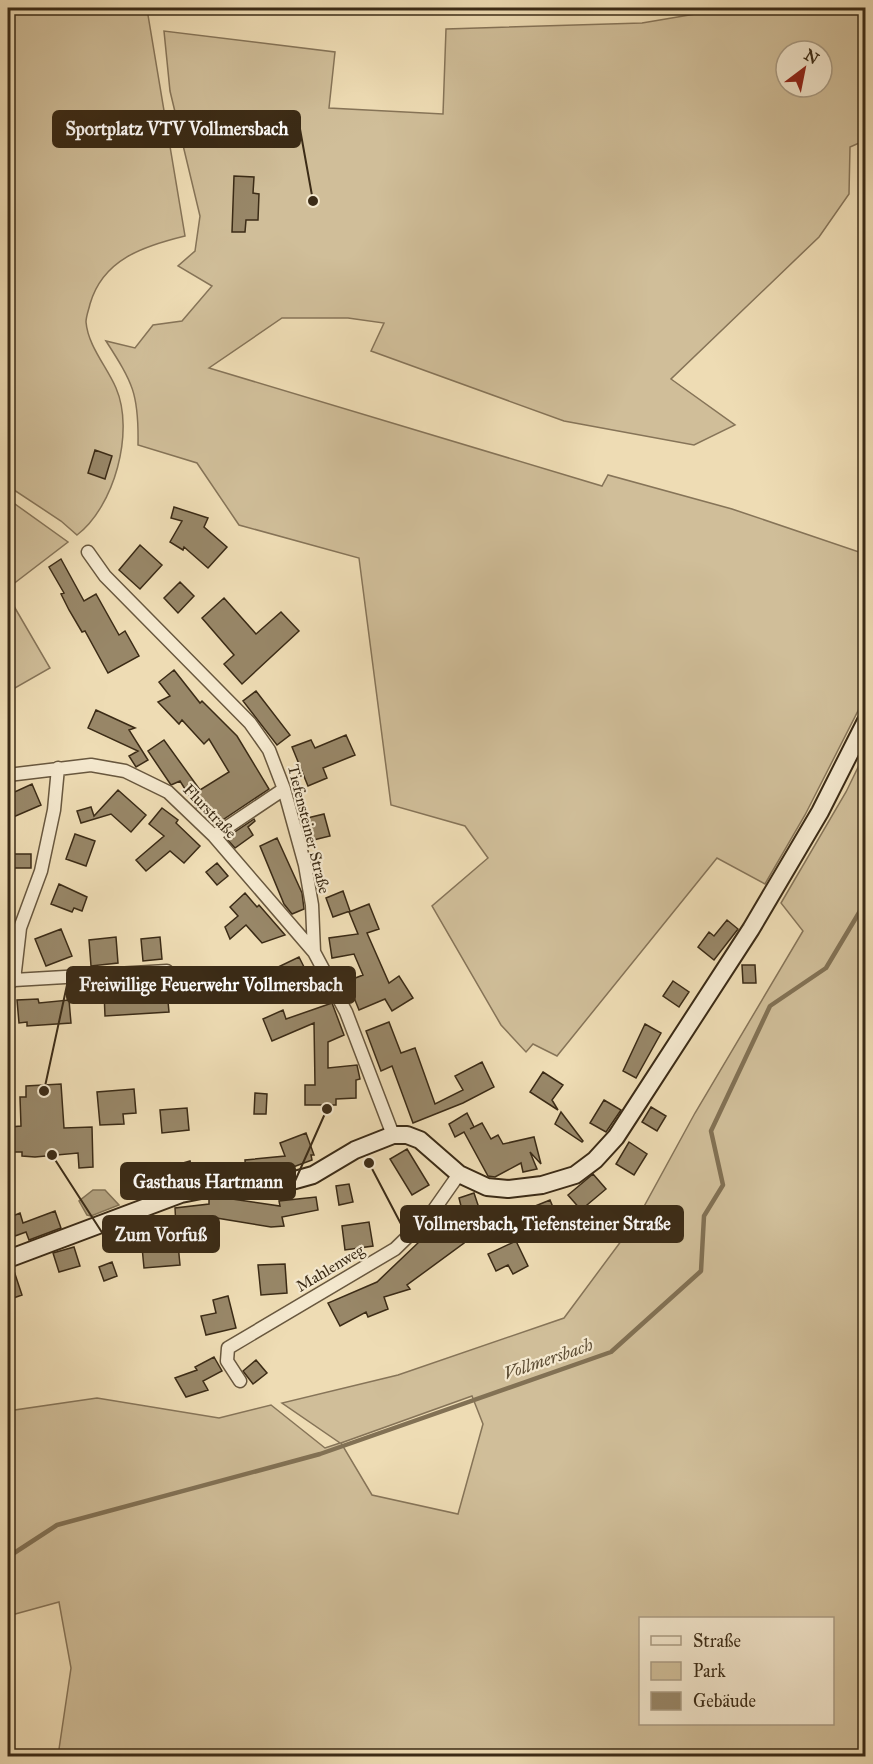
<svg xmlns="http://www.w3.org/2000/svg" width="873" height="1764" viewBox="0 0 873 1764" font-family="'IM FELL Great Primer',serif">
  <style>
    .green { fill: #d0be99; stroke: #867458; stroke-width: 1.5; fill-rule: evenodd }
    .water { fill: #b1a07e; stroke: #827154; stroke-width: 1.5 }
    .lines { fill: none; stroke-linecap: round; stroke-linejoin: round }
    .stream { stroke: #827154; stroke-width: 4.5 }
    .building { fill: #988768; stroke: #3b2b16; stroke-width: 1.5 }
    .minor-casing { stroke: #68573e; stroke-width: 15 }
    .secondary-casing { stroke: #3b2b16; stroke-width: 20 }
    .minor { stroke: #f4e8ce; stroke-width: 12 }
    .secondary { stroke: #f4e8ce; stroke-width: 16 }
    .labels { text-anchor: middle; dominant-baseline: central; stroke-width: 4.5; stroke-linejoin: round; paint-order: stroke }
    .street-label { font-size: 16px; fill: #3b2b16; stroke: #f4e8ce }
    .water-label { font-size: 18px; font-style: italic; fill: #5e4e35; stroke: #f4e8ce }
    .leader { fill: none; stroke: #3b2b16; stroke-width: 2 }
    .callout-dot { fill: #3b2b16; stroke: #f4e8ce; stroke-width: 2 }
    .callout { fill: #3b2b16; stroke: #3b2b16; stroke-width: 2 }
    .callout-label { font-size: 18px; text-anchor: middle; font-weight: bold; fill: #fff }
  </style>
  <rect width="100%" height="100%" fill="#eedcb4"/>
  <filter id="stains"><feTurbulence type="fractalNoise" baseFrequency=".00333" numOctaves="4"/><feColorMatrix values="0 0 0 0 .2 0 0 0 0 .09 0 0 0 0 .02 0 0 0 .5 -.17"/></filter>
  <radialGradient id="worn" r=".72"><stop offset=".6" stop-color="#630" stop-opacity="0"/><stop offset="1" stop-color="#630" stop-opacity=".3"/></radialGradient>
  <path class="green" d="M8,8H151L148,15L185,236C144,246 103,259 90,304C89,309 86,316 86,322C88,346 107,367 116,388C135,432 114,507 77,535L61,521L8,486Z
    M731,8H865V143H859L850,147L849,194L819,237L671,379L735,425L694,445L564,421L371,351L384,323L348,318H282L209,368L602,486L608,475L732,509L865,554V697L805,815L765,884L717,858L557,1056L533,1044L526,1052L501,1025L432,906L488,858L465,826L391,805L359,558L239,525L197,463L138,445C139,394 133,383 106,341L135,348L153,325L182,321L212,286L178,266L195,251L200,216L170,91L164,31L335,52L329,108L443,114L446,29L642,23ZM786,51H822V87H786Z
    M8,499L68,542L8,588Z
    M8,596L50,668L8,692Z
    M865,753V1756H196L189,1751L180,1756H58L71,1668L59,1602L8,1616V1411L97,1398L219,1418L271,1405L325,1448L340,1443L282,1403L398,1375L564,1318L636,1221L695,1113L803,931L781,903L846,792ZM472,1396L483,1424L458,1514L372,1495L341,1443ZM640,1618H832V1724H640Z"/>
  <path class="water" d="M93,1190H105L119,1205L91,1216L87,1215L79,1201Z"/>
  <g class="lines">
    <path class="stream" d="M8,1557L57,1525L320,1454L611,1352L701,1271L704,1216L723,1185L711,1131L770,1006L826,968L866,901"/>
  </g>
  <path class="building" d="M234,176L254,177L253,193L259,194L258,220H246L245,232H232Z
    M95,450L112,456L105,479L88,473Z
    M174,507L208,518L204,527L227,547L208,568L184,547L183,550L170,542L182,521L171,518Z
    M140,545L162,565L140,589L119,570Z
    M61,559L84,601L96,594L119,635L125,631L139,656L108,673L85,631L82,632L69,610L61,594L64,593L49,567Z
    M180,582L194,596L178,613L164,598Z
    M224,598L256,634L281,612L299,631L242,684L224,664L234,655L202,618Z
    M174,670L200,703L202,701L237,736L269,789L215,825L199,807L197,808L180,781L171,785L148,751L164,740L200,790L229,772L209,739L204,744L182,720L179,724L158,702L170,696L159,682Z
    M256,691L290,735L277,745L243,701Z
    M96,710L135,728L129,730L148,760L136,767L129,756L138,751L88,728Z
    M346,735L355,755L323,768L327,778L308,786L292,747L311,740L315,748Z
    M32,784L41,805L11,818L8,809V795Z
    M118,790L146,815L131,832L111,814L81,823L77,811L91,807L94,816Z
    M162,808L178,820L176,823L200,846L184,863L170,851L146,871L136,860L164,836L149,824Z
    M324,814L330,836L309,841L303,819Z
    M254,819L255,821L248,827L253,835L235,848L226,838Z
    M75,834L95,841L86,866L66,859Z
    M277,838L302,893L304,909L292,914L284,904L260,846Z
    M11,854H31V868H11Z
    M217,863L228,876L217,885L206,872Z
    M59,884L87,897L82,911L74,908L72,912L51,904Z
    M343,891L350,911L333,917L326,898Z
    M245,893L257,907L259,905L285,935L262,943L246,925L230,939L225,927L238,916L230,907Z
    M369,904L379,929L367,933L389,983L399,976L413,998L392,1011L385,999L359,1010L355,1000L350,1001L340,984L363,975L354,954L332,958L329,938L358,934L349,912Z
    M727,920L738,929L714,960L698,947L709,932L714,936Z
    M61,929L72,956L46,966L35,939Z
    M116,937L118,963L91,966L89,940Z
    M160,937L162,959L143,961L141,939Z
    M299,957L311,981L292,990L288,980L255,996L249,981Z
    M742,965H755L756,983H743Z
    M673,981L689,992L679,1007L663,996Z
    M129,991V995L167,991L169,1012L105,1016L104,992Z
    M38,999L39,1003L69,1000L71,1023L27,1026V1022L19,1023L17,1000Z
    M332,1003L344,1035L328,1042V1068L357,1065L360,1079L356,1080V1098L336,1099V1105H305V1085H315L314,1023L272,1041L263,1019L283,1010L286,1019Z
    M389,1022L401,1053L415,1048L435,1104L463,1090L455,1076L482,1062L494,1087L463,1103L413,1123L392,1066L381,1071L366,1031Z
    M645,1024L661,1033L636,1078L623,1071Z
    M543,1072L563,1085L552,1100L558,1110L530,1092Z
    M61,1084L64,1128L92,1127L93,1167L79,1168L78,1153L35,1157L22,1156V1152H11L10,1127L21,1126L20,1097H26V1086Z
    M134,1089L136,1113L123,1114L124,1124L100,1125L97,1092Z
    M255,1093L267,1094L266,1114H254Z
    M604,1100L621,1110L606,1132L590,1123Z
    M651,1107L666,1116L657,1131L642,1122Z
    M187,1108L189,1130L162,1133L160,1110Z
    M561,1112L583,1141L582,1142L555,1124Z
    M467,1113L474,1127L470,1129L482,1123L491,1139L498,1135L503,1144L534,1137L541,1164L530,1152L537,1169L523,1172L521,1163L495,1177L488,1176L464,1132L455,1137L449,1124Z
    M306,1133L314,1155H311L312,1160L269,1176H246L245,1160L285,1156L280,1143Z
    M629,1142L647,1154L634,1175L616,1164Z
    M407,1149L429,1185L412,1195L390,1159Z
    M190,1161L195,1180L155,1192L130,1191L132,1163L152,1164V1172Z
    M593,1174L606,1189L581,1210L568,1195Z
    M349,1184L353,1202L339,1205L336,1186Z
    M474,1193L482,1217L452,1227L464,1243L407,1285L410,1289L384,1297L388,1309L368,1317L366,1312L340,1326L328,1303L377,1282L420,1241L462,1210L459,1198Z
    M316,1197L318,1210L282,1217L284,1226L271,1227L210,1217L216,1241L204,1244L200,1226L176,1227L175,1208L209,1204V1199L225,1198L280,1206L279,1201Z
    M550,1200L558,1219L526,1232L518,1213Z
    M55,1211L61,1228L29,1240L26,1232L15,1236L8,1218L20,1213L23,1223Z
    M369,1222L373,1246L345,1250L342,1226Z
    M516,1241L528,1266L513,1274L508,1265L496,1271L488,1254Z
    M178,1244L180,1265L144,1268L142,1247Z
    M74,1247L80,1266L59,1272L53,1253Z
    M112,1262L117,1276L104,1281L99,1267Z
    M285,1264L287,1293L261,1295L258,1265Z
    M13,1268L22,1295L8,1300V1269Z
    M228,1296L236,1328L206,1335L201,1316L216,1313L213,1300Z
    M214,1357L222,1371L203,1381L208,1390L186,1397L175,1378L197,1370L195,1367Z
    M256,1360L267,1373L253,1384L243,1371Z"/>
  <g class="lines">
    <defs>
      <path id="minor" d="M88,552L105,576L250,723L269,750L284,789L305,865L312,905L314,952L346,1012L393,1135
        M8,775L91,765L125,771L168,792L214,836L314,952
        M214,836L284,789
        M14,980L20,928L41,871L54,810L58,768
        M8,984L14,980L167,971
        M240,1381L227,1361L228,1348L395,1249L431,1214L459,1174"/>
      <path id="secondary" d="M8,1259L181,1194L216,1187H270L313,1175L355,1150L393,1135H407L420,1140L459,1174L487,1187L508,1189L542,1185L575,1175L595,1160L616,1137L751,929L820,812L866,721"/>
    </defs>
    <use href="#minor" class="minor-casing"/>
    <use href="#secondary" class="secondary-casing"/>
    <use href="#minor" class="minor"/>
    <use href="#secondary" class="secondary"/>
  </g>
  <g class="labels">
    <g class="street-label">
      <text transform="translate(210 811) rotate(46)">Flurstraße</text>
      <text transform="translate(309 829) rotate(76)">Tiefensteiner Straße</text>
      <text transform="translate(330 1268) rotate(-31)">Mahlenweg</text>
    </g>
    <g class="water-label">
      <text transform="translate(548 1359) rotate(-19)">Vollmersbach</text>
    </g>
  </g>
  <path class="leader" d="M313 201L300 129M44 1091L67 985M327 1109L295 1181M369 1163L401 1224M52 1155L103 1234"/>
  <g class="callout-dot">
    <circle cx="313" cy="201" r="6"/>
    <circle cx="44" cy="1091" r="6"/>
    <circle cx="327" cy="1109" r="6"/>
    <circle cx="369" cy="1163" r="6"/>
    <circle cx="52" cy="1155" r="6"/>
  </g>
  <g class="callout">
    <rect x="53" y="111" width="247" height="36" rx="6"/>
    <rect x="67" y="967" width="288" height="36" rx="6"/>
    <rect x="121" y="1163" width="174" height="36" rx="6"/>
    <rect x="401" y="1206" width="282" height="36" rx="6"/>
    <rect x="103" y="1216" width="116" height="36" rx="6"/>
  </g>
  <g class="callout-label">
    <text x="177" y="135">Sportplatz VTV Vollmersbach</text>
    <text x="211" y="991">Freiwillige Feuerwehr Vollmersbach</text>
    <text x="208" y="1188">Gasthaus Hartmann</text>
    <text x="542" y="1230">Vollmersbach, Tiefensteiner Straße</text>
    <text x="161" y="1241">Zum Vorfuß</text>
  </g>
  <rect width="873" height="1764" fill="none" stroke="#eedcb4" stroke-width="30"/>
  <rect x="9" y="9" width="855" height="1746" fill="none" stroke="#3b2b16" stroke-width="3"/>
  <rect x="15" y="15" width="843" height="1734" fill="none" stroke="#3b2b16" stroke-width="1.5"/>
  <rect x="639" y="1617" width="195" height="108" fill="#f4e8ce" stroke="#aa9c84" stroke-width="1.5"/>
  <rect x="651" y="1636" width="30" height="9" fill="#f4e8ce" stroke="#aa9c84" stroke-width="1.5"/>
  <text x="693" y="1647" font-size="18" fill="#3b2b16">Straße</text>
  <rect x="651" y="1662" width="30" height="18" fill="#d0be99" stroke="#aa9c84" stroke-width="1.5"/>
  <text x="693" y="1677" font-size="18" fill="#3b2b16">Park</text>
  <rect x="651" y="1692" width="30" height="18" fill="#988768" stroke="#aa9c84" stroke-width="1.5"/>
  <text x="693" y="1707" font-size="18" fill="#3b2b16">Gebäude</text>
  <g transform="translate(804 69) rotate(32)"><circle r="28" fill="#f4e8ce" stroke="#aa9c84" stroke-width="1.5"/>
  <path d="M0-4.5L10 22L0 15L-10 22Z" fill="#8f2418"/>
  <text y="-9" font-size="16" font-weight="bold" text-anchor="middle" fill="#3b2b16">N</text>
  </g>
  <rect width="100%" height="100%" filter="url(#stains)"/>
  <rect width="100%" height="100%" fill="url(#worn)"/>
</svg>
